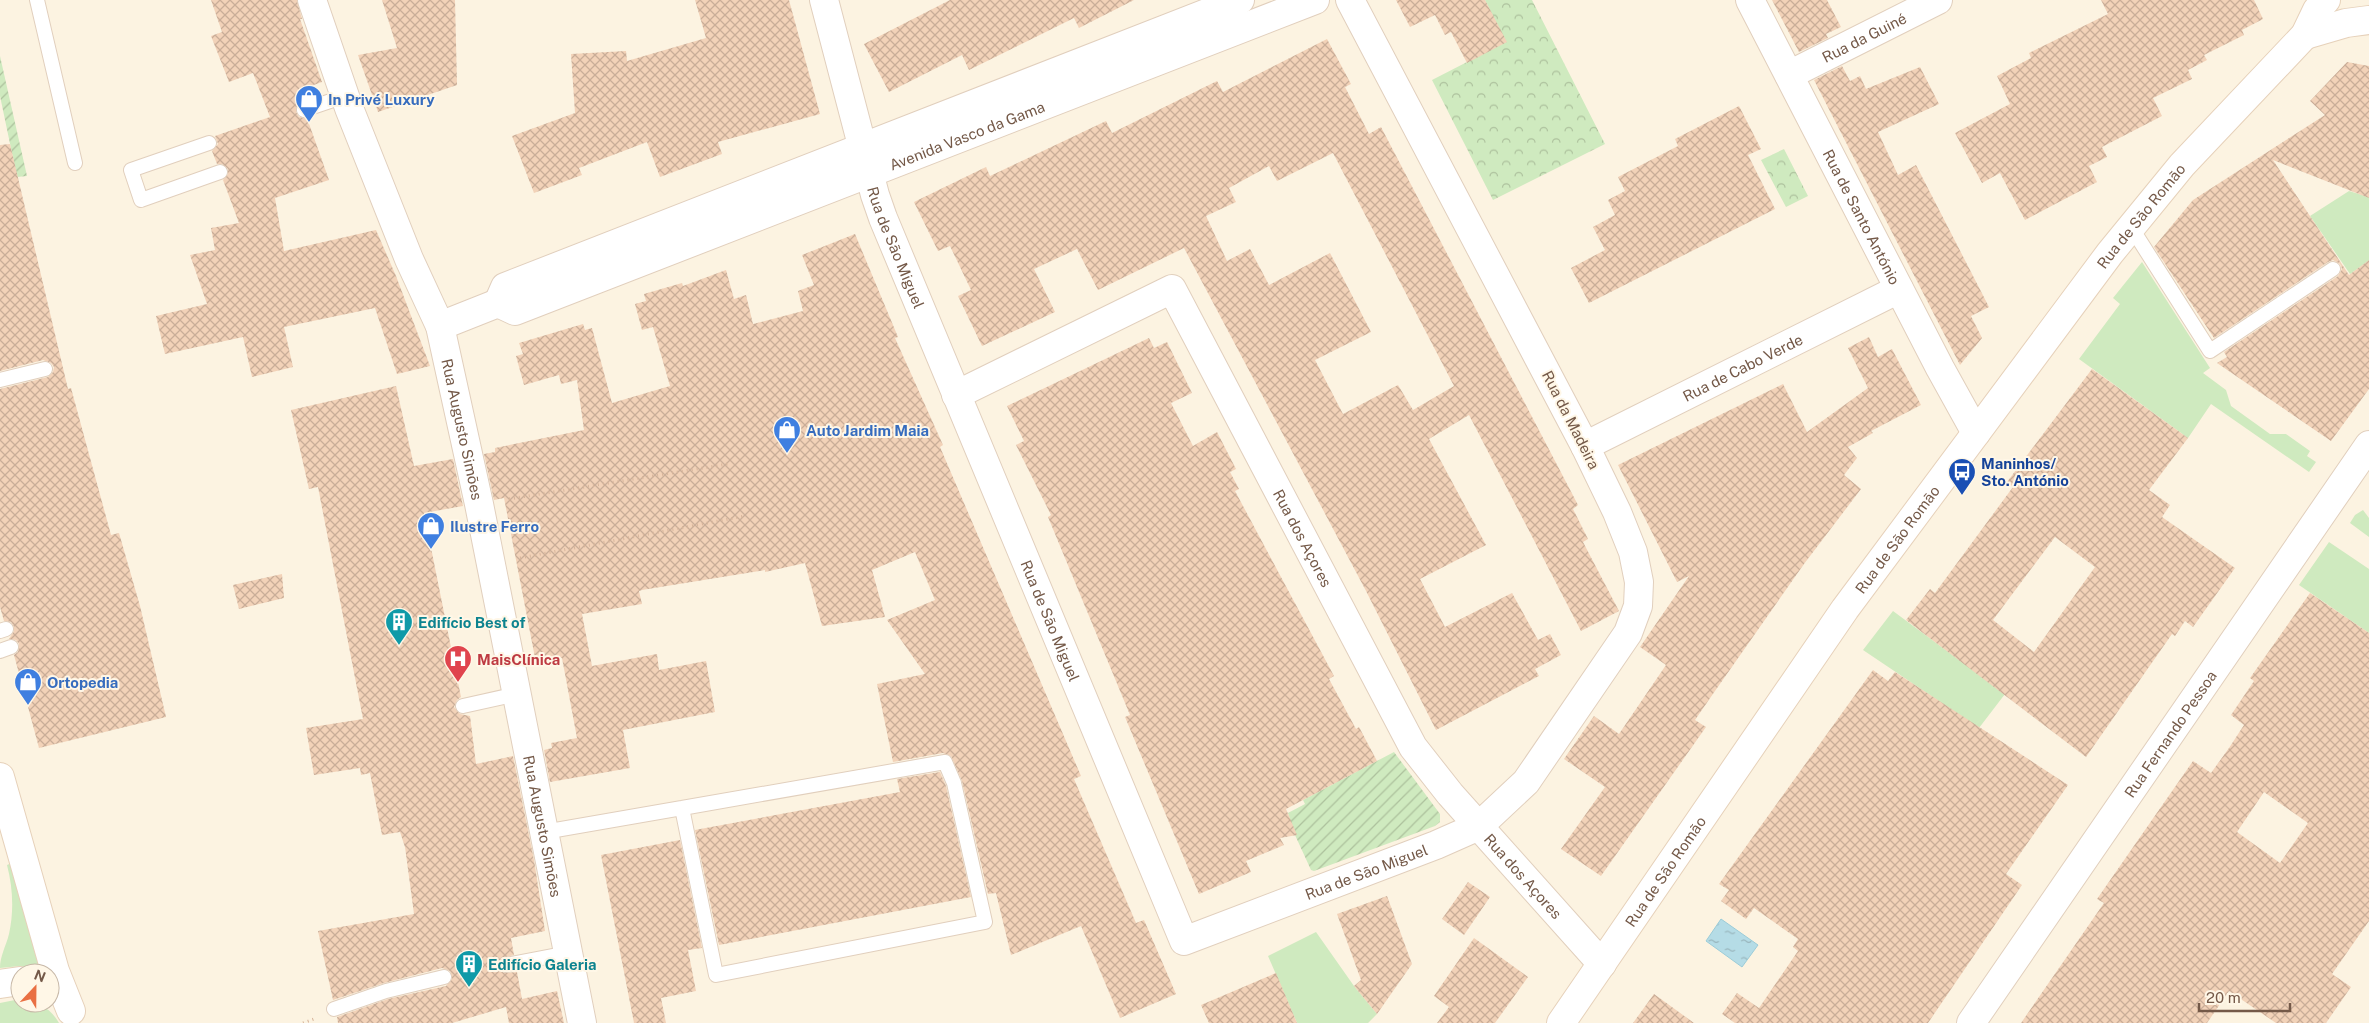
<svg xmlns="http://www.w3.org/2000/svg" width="2369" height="1023" viewBox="0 0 2369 1023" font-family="'Public Sans',sans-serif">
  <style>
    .grass { fill: #cfeabf }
    .park { fill: url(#park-crowns) }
    .garden { fill: url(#garden-furrows) }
    .water { fill: url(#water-ripples); stroke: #9bccd8 }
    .building { fill: url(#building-cross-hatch); fill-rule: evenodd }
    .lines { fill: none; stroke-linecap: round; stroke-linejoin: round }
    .service-casing { stroke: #e1cfbd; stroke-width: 16 }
    .minor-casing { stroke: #e1cfbd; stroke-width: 30 }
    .secondary-casing { stroke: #e6d1ba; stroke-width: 30 }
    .path { stroke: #d7b59b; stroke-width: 3; stroke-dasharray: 1 4; stroke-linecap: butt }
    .service { stroke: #fff; stroke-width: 14 }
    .minor { stroke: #fff; stroke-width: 28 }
    .secondary { stroke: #fff; stroke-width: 28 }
    .labels { text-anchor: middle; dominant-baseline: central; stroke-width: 4; stroke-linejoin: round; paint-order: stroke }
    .street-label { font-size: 15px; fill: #745948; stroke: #fff7e7 }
    .shop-label { font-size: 15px; font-weight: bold; fill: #366cbe; stroke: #fff7e7; text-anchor: start }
    .transit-label { font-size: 15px; font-weight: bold; fill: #164399; stroke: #fff7e7; text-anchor: start }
    .culture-label { font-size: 15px; font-weight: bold; fill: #0d838f; stroke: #fff7e7; text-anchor: start }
    .health-label { font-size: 15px; font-weight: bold; fill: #be3a42; stroke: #fff7e7; text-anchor: start }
  </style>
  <defs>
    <pattern id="park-crowns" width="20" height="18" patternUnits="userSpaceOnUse" patternTransform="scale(1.25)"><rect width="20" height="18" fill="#cfeabf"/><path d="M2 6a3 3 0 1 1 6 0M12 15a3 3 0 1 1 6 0" fill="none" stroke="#adc19d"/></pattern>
    <pattern id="garden-furrows" width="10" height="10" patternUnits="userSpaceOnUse" patternTransform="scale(1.25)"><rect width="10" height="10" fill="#cfeabf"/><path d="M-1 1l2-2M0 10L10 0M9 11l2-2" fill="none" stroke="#adc19d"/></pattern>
    <pattern id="water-ripples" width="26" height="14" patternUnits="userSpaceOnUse" patternTransform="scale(1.25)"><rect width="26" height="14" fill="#b5dce6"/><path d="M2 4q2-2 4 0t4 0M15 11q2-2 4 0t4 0" fill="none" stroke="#98b5bc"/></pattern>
    <pattern id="building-cross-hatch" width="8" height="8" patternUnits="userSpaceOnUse" patternTransform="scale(1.25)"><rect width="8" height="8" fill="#f2d2b8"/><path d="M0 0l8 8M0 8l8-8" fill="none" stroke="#c9ad98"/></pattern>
  </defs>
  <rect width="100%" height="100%" fill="#fcf3e1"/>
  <path class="grass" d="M2349,191L2369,197V261L2350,274L2310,216Z
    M2142,262L2210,368L2203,373L2226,390L2231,406L2270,434H2286L2310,451L2307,456L2316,462L2309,472L2211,404L2188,438L2079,359L2120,304L2113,298Z
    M2363,510L2369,518V537L2350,523L2355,515Z
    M2329,542L2369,569V633L2299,585Z
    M1893,611L2005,694L1979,728L1863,650Z
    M14,862L45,971L20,966L0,968C0,956 6,946 9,934C14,911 13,888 7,865Z
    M1316,932L1354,986L1377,1014L1368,1023H1297L1268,956Z
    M20,999V1003C39,1003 49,1006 59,1023H0V1003Z"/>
  <path class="park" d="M1485,0H1532L1605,144L1493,200L1432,80L1506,42Z
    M1784,149L1808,196L1786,207L1761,160Z"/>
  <path class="garden" d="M0,56L27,176L17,177L0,96Z
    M1394,752L1440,814V822L1435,826L1314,871L1311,870L1295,835L1288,813L1305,804L1303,800Z"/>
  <path class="water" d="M1721,919L1758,945L1742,967L1706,941Z"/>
  <path class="building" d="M211,0H297L302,19H300L322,82L297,91L301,102L297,105L296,112L299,117L307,118L329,180L275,198L284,251L376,230L396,276L430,366L397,374L375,308L284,327L293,367L252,377L243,337L165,354L156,316L207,304L190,255L215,250L211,228L239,223L223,180L228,174V169L222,164H217L212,151L218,144L215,136L270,117L253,73L229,82L211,36L222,32Z
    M382,0H455L457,85L378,112L358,55L397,48Z
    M695,0H789L820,114L718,142L722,154L660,177L647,142L579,168L582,175L534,193L512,136L575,113L571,54L626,51L627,61L706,38Z
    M950,0H1134L1079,28L1074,18L969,70L962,55L889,92L864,44Z
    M1396,0H1485L1507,42L1467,63L1451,32L1445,35L1435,15L1410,27Z
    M1772,0H1827L1841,27L1826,34L1828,38L1799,52Z
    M2101,0H2254L2263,19L2242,30L2244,35L2204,55L2207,60L2188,70L2192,79L2153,98L2162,116L2102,147L2107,157L2089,166L2097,182L2025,220L2000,173L1982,183L1955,133L2010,104L1997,76L2031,58L2029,53L2108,14Z
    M1327,39L1351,84L1345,87L1369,134L1381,127L1578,505L1573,509L1588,539L1583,542L1619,611L1581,631L1469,415L1429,439L1486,545L1420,579L1445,627L1512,593L1538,640L1550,634L1561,655L1535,669L1539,676L1436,730L1365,589L1184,248L1098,290L1077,249L1034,269L1055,312L982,346L958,296L971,290L950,246L938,251L914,202L986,167L990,176L1106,121L1112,133L1217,81L1223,92ZM1333,153L1454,386L1413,410L1398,385L1343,414L1315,360L1371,332L1330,253L1269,285L1250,249L1227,261L1206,216L1236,202L1229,188L1269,166L1277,181Z
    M2347,62L2369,66V198L2273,160L2349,275L2369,260V389L2331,441L2217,363L2227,357L2224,352L2338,276L2342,269L2340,264L2333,260L2328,262L2214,338L2154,247L2193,200L2325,115L2310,101Z
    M1842,66L1850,81L1860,76L1866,89L1920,67L1939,104L1878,132L1898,175L1916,165L1989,307L1971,316L1982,338L1960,365L1814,80Z
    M1739,106L1761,149L1748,155L1775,209L1589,303L1571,268L1605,250L1593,227L1615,215L1608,200L1625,191L1618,177L1678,146L1675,139Z
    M10,144L68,389L71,388L111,535L119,533L140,606L166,717L39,748L14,655L18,652L19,644L16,640L9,639L14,631V627L11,622L4,621L0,607V389L48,377L53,372L54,367L51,363L43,360L0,371V145Z
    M855,234L898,337L895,338L943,445L940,447L1081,776L1074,779L1136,923L1144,920L1176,994L1120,1018L1081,926L1011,955L996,893L988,894L962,781L951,756L943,753L893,762L877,684L925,674L887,620L935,600L915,552L872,570L885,617L822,626L805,563L765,572V570L642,590L639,591L642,604L582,614L592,666L657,654L659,670L706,661L715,712L623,730L630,768L550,782L544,750L552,748L551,743L577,738L562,658L536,663L504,498L494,500L484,454L495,452V448L584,430L577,380L561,384L559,375L524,385L516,356L523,354L519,343L583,324L585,330L592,328L612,403L670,386L653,327L642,330L635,304L646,301L644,294L682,283L683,286L726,270L734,299L746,295L753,324L803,311L798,291L814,285L802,255Z
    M1869,337L1878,357L1892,349L1921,405L1871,431L1873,433L1848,447L1857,458L1844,475L1861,489L1804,564L1715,691L1695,720L1706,727L1601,876L1561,849L1605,787L1564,759L1594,716L1619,734L1666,665L1640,647L1689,576L1677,582L1618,465L1783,384L1807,432L1868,388L1848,348Z
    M1149,338L1154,348L1167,342L1192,393L1171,403L1193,446L1217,432L1236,469L1230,472L1239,489L1235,491L1334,676L1329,679L1356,729L1359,727L1377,761L1286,809L1297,835L1280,838L1284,845L1246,861L1251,872L1199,894L1125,717L1130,715L1048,517L1051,515L1016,445L1024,441L1007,406Z
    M2092,369L2188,438L2149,490L2170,505L2162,517L2235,568L2193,627L2185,621L2175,636L2172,634L2086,757L1906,620L1930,589L1935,593L2013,487L2007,482ZM2055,537L2095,567L2034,652L1993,620Z
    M396,386L414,466L453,459L463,506L424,513L461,697L457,700L454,707L460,714L470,716L476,764L513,756L534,860L545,931L511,938L514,955L501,958L498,967L504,973L517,972L522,999L557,991L564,1023H509L506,1007L452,1023H338L337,1017L388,999L446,986L452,979L450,971L442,968L384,983L333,1000L318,931L414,914L405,847L400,832L382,835L370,773L361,775L360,768L314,775L306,728L363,719L318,487L309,489L291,410Z
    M282,574L284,598L239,609L233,585Z
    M2310,593L2369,633V921L2332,974L2351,987L2326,1023H2276L2229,991L2207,1023H2021L2104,903L2097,899L2193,761L2211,773L2229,748L2244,725L2231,715L2254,681L2250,678ZM2264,792L2308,823L2280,863L2237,832Z
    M1873,670L1888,681L1895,672L2068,785L2006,874L2022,885L1928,1023H1735L1722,1014L1737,993L1759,1008L1798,951L1793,947L1798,939L1754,908L1746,919L1721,901L1729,890L1719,884Z
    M940,772L946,786L971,897L719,945L695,830L900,792L897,779Z
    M680,840L702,948L688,950L696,991L661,998L666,1023H634L601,855Z
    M1468,882L1490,897L1464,935L1442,919Z
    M1387,896L1412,964L1377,1014L1354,986L1361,980L1337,914Z
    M1474,938L1528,977L1495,1023H1437L1449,1007L1434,996Z
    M1276,973L1297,1023H1209L1201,1005Z
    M1654,994L1694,1023H1633Z"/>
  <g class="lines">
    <defs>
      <path id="service" d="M37,0L75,163
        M304,110L345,96
        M209,143L131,170L141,200L220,172
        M2131,227L2210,351L2333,269
        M0,380L45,369
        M0,631L6,629
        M0,651L11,647
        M463,706L517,694
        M945,762L954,783L985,922L716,975L682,808Z
        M544,832L682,808
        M506,965L568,953
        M334,1009L386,991L444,977"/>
      <g id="minor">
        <path id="s1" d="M312,0L349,108L409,259L440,326L479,504L582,1023"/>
        <path id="s2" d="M824,0L875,195L883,218L1184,941L1436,845L1479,826L1526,782L1628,633L1638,606L1639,582L1633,552L1617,512L1585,446L1350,0"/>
        <path id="s3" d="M1750,0L1940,368L1976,433"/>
        <path id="s4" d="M1789,75L1938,0"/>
        <path d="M498,303L505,287L1240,0"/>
        <path id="s5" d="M440,326L498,303L515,311L1315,0"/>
        <path id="s6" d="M956,395L1172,289L1413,747L1450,794L1602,964"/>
        <path id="s7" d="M1585,446L1899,289"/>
        <path id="s8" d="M1971,1023L2369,445"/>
      </g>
      <g id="secondary">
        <path d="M2305,35L2346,23L2369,20"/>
        <path d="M0,777L55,971L71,1011"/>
        <path d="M0,984L20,981"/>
        <path id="s9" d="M1561,1023L1845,609L2110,253L2182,165L2305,35L2317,10L2326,0"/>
      </g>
    </defs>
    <use href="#service" class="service-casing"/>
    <use href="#minor" class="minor-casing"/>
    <use href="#secondary" class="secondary-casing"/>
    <path class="path" d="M509,499L728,464
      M520,558L745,516
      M303,1023L314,1019"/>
    <use href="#service" class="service"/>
    <use href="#minor" class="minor"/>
    <use href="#secondary" class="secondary"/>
  </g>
  <defs>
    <symbol id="shop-pin" viewBox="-11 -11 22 30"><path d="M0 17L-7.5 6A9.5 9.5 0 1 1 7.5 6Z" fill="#3f7fe0" stroke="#fff7e7"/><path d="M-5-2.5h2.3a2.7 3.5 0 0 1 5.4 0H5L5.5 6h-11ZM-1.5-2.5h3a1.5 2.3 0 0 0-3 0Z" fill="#fff"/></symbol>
    <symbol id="bus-pin" viewBox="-11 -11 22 30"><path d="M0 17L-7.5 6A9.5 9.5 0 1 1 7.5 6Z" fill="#1a4fb4" stroke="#fff7e7"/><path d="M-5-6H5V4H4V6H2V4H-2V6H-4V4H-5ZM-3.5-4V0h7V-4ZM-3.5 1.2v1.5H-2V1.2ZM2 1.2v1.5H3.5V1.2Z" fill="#fff"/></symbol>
    <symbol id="building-pin" viewBox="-11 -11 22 30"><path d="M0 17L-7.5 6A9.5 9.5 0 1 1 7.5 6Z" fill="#0f9aa8" stroke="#fff7e7"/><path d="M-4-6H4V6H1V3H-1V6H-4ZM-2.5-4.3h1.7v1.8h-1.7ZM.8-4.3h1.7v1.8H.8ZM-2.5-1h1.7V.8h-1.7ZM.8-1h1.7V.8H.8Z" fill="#fff"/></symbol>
    <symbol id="hospital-pin" viewBox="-11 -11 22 30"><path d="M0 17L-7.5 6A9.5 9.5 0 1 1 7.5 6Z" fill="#e0444e" stroke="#fff7e7"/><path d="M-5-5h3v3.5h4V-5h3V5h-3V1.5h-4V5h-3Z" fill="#fff"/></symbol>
  </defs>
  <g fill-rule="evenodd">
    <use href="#shop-pin" x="293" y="83" width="32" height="43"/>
    <use href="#shop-pin" x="771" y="414" width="32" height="43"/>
    <use href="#bus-pin" x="1946" y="456" width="32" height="43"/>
    <use href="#shop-pin" x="415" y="510" width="32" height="43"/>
    <use href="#building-pin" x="383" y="606" width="32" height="43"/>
    <use href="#hospital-pin" x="442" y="643" width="32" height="43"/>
    <use href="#shop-pin" x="12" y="666" width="32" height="43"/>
    <use href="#building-pin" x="453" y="948" width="32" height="43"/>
  </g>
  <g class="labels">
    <g class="street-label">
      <text stroke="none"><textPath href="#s4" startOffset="84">Rua da Guiné</textPath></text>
      <text stroke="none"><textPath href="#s5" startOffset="566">Avenida Vasco da Gama</textPath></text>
      <text stroke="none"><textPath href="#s9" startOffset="994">Rua de São Romão</textPath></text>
      <text stroke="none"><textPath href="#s3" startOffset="244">Rua de Santo António</textPath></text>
      <text stroke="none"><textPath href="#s2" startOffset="258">Rua de São Miguel</textPath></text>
      <text stroke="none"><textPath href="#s7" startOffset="176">Rua de Cabo Verde</textPath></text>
      <text transform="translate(1571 420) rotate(63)">Rua da Madeira</text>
      <text stroke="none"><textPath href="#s1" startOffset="456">Rua Augusto Simões</textPath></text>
      <text stroke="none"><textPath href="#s6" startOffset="522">Rua dos Açores</textPath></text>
      <text stroke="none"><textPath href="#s9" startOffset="589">Rua de São Romão</textPath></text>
      <text stroke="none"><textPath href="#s2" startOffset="662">Rua de São Miguel</textPath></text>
      <text stroke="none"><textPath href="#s8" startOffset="351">Rua Fernando Pessoa</textPath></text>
      <text stroke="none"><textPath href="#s1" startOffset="861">Rua Augusto Simões</textPath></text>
      <text stroke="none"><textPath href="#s9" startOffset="184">Rua de São Romão</textPath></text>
      <text stroke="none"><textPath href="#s2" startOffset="1204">Rua de São Miguel</textPath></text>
      <text stroke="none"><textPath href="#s6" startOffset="928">Rua dos Açores</textPath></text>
    </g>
    <g class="shop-label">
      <text x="328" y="99">In Privé Luxury</text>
      <text x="806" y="430">Auto Jardim Maia</text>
      <text x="450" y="526">Ilustre Ferro</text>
      <text x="47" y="682">Ortopedia</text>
    </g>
    <g class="transit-label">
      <text x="1981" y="463">Maninhos/<tspan x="1981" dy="17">Sto. António</tspan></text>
    </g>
    <g class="culture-label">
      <text x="418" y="622">Edifício Best of</text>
      <text x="488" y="964">Edifício Galeria</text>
    </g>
    <g class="health-label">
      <text x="477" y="659">MaisClínica</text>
    </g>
  </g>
  <g transform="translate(35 988) rotate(22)"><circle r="24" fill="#fff7e7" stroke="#c7b8a7"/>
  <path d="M0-4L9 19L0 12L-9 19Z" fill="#e97043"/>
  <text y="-8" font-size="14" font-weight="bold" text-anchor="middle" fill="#745948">N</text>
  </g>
  <path d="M2199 1003v8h91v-8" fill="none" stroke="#745948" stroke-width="2.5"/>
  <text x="2206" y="1003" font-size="15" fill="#745948" stroke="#fff7e7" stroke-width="4" paint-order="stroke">20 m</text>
</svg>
